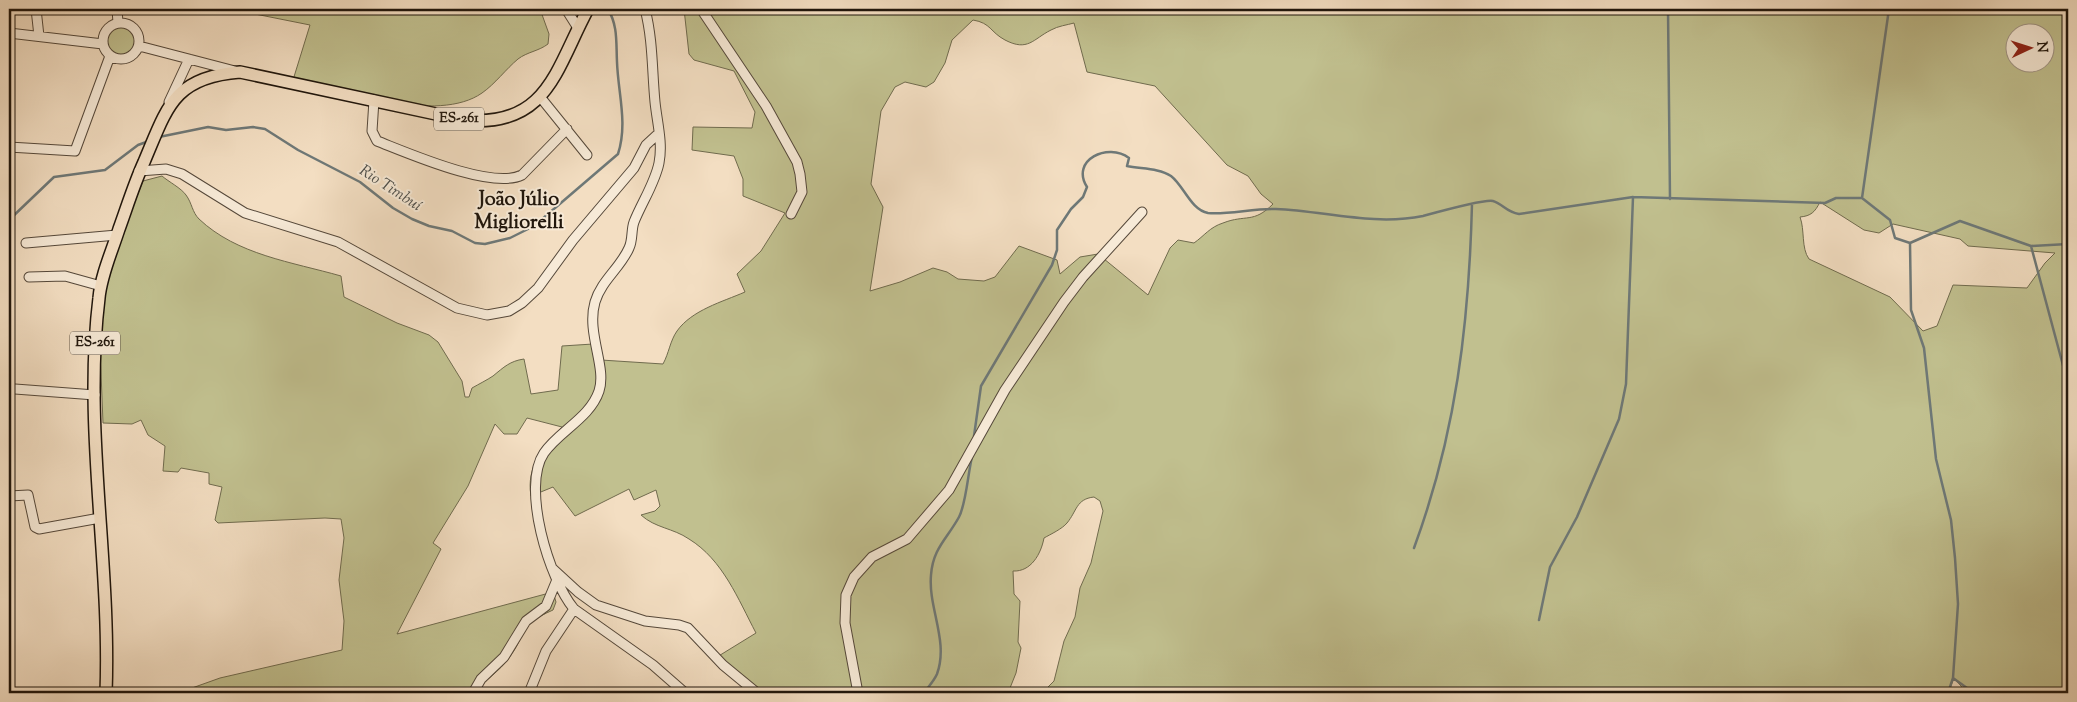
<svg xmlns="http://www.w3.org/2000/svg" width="2077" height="702" viewBox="0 0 2077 702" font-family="'Sorts Mill Goudy',serif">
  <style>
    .green { fill: #c1c08f; stroke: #706b4e; fill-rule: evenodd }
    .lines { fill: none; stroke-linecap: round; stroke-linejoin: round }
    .stream { stroke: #6e7877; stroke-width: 2.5 }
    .minor-casing { stroke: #55483a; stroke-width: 11 }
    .major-casing { stroke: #20160c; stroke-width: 14 }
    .minor { stroke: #f7ead7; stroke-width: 9 }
    .major { stroke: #f3dec2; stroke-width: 11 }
    .labels { text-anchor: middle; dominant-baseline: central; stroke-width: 4; stroke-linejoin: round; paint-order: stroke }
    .shield { fill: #f7ead7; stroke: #605649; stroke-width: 1 }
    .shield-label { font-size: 14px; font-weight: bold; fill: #20160c }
    .water-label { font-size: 16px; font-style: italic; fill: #4e4f4b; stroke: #f7ead7 }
    .district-label { font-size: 20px; font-weight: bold; fill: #20160c; stroke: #f7ead7 }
  </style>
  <rect width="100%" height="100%" fill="#f3dec2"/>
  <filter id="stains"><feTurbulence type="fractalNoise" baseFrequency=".004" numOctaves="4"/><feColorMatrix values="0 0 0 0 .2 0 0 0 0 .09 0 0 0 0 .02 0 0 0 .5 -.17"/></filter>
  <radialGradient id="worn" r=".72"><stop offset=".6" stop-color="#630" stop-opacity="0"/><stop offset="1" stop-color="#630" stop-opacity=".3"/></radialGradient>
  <path class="green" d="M230,9H540L549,34L548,44C539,51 527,52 518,59C506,69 495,84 482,93C438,124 342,91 293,80L310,25Z
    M684,9H2068V693H1967L1954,678L1948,693H1042L1054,681L1064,641L1075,617L1080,588L1091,563L1103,511L1100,501L1094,497C1076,499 1077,511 1067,523C1062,529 1051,534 1044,538C1041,554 1031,572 1013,571L1014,594L1020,601L1018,642L1021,648L1016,673L1008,693H753L717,657L756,633C738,599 723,560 689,539C673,528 655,528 641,515L655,511L660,506L656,490L634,500L629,489L575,516L553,487L531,496C526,467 543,446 562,427L527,418L517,434H504L495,424L468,486L433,543L441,549L397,634L553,592L556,602L553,610C517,626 528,632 509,658C499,672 485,679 476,693H178L220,678L342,650L344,621L339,580L344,538L341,519L325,518L218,523L215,520L222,487L209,484V473L181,468L178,472L163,471L165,446L148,435L141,420L132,424L103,423L99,322L101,296L124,229L143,181L162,176C169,182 181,188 186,195C192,203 192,212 199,219C237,255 292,262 341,276L344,297L397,323L429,335L438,342L462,381L465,397H469L472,388C479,384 487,380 493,376C504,367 510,361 524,359L531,394L558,390L562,346L593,344L601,360L663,364C669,353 670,341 677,331C692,310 722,302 745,292L737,274L761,251L785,213L743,196V179L734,156L692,150L693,127L752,128L755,112L734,71L694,60L689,54ZM973,20C991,23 990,32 1005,40C1028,52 1033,39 1051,30C1058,26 1067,25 1074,23L1087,72L1155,86L1227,165L1248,176L1261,194L1273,204C1253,224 1246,214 1223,223C1210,227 1204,236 1194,243L1178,240L1170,248L1148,295L1098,254L1080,257L1060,274L1057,260L1019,246L995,277L984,281L958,279L947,272L933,268L900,282L870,291L883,207L871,184L881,111L895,87L905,82L926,87L934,82L945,63L952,40ZM2014,32H2044V62H2014ZM1820,202L1864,230L1879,233L1893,224L1960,239L1968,246L2055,253L2045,263L2027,288L1953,285L1937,326L1923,331L1890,297L1809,259C1801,248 1805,230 1800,217C1811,216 1815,212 1820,202Z
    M106 41a15 15 0 1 1 30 0a15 15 0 1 1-30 0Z"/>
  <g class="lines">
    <path class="stream" d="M1668,9L1670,199
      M159,137L208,127L226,130L253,127L265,129L298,150L360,182L393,208L412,219L429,226L452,231L475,243L485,244L510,238L534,226L618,154C628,123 618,93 617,62C616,42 618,26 608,9
      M1862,198L1889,9
      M9,220L54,177L105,170L138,145L149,141
      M1910,243L1911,310L1924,348L1936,459L1951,520L1955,558L1958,604L1953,678L1948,693
      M2031,246L2068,384
      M974,436L981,386L1052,265L1057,250V230L1071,209L1083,197L1087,187C1070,160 1108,142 1129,158L1127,166C1141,169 1159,168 1171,176C1184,186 1191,210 1208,213C1227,215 1255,208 1276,209C1325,211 1373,226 1423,216C1434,213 1485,199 1493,201C1503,204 1506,212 1519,214L1633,197L1825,203L1836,198H1862L1890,220L1895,238L1910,243L1960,221L2031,246L2068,244
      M1414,548C1456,434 1469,324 1472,204
      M1539,620L1550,567L1577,517L1619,419L1626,384L1633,197
      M1953,678L1974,693
      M924,693C928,687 934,681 937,674C949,641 928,608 931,575C933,548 947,539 959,517C966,504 968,473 972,457"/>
    <defs>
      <path id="minor" d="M36,9L39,36
        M117,9L118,23
        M566,9L578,28
        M645,9C653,40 652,71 655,102C657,122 663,143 659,163C655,183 642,202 634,222C631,230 633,240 629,248C621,267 601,281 595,302C586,333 607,367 599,391C590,418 559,431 544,453C521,487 549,579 574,609L653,665L685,693
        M701,9L766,106L797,162L800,174L802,192L791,214
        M103 41a18 18 0 1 1 36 0a18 18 0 1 1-36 0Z
        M9,33L103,44
        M139,46L235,71
        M541,98L587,155
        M374,100L372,131L377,141C408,153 492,190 522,175L567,129
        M169,102L189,59
        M9,147L75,151L110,56
        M139,171L166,169L182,174L245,213L338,242L457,308L487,315L509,311L522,303L538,288L573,240L634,168L646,145L659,133
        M26,243L117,235
        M29,277L65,276L101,286
        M15,389L95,395
        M9,496L28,495L35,527L39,529L100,518
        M553,569L578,592L596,605L645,621L679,625L688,628L723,665L757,693
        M473,693L481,679L504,657L526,621L546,606L556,582
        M529,693L546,651L574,609
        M858,693L845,623L846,595L854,577L872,557L907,539L949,490L1005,390L1064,302L1083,277L1142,212"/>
      <path id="major" d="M106,693C111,562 83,428 99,298C101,275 112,251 119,229C127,207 134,184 144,162C167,108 173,77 240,72L464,120C548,128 556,68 588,9"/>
    </defs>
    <use href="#minor" class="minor-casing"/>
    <use href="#major" class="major-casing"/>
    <use href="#minor" class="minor"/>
    <use href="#major" class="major"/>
  </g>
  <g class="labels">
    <g class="shield">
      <rect x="434" y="107.5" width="50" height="23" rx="4"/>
      <rect x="70" y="331.5" width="50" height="23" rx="4"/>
    </g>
    <g class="shield-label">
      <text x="459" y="119">ES-261</text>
      <text x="95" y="343">ES-261</text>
    </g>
    <g class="water-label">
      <text transform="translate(390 189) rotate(33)">Rio Timbuí</text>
    </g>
    <g class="district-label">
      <text x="519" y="200">João Júlio<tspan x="519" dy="23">Migliorelli</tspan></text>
    </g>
  </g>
  <rect width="2077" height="702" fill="none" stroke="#f3dec2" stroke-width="30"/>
  <rect x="10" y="10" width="2057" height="682" fill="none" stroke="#20160c" stroke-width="2.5"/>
  <rect x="15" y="15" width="2047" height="672" fill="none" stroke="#20160c"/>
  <g transform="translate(2030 48) rotate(86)"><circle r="24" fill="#f7ead7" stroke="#a19586"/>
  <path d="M0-4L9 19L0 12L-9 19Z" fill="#8f2418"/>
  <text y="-8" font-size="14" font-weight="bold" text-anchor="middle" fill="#20160c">N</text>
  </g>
  <rect width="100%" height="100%" filter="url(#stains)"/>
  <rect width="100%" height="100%" fill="url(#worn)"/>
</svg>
